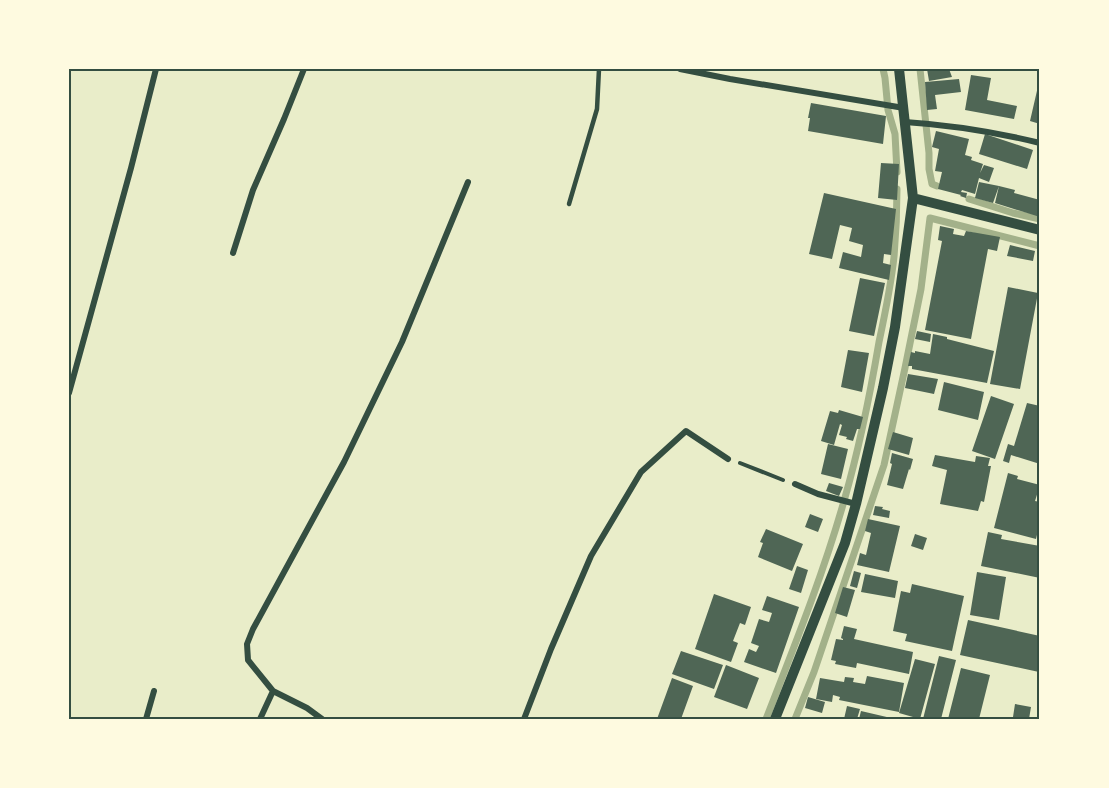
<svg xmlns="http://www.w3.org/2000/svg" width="1109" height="788" viewBox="0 0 1109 788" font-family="Literata,serif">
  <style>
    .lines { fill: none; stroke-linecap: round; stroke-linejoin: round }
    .stream { stroke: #a3b18a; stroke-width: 7 }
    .building { fill: #4f6655 }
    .path { stroke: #344e41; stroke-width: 4 }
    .service { stroke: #344e41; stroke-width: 4.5 }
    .minor { stroke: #344e41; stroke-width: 6 }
    .tertiary { stroke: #344e41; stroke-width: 10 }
    .neatline { fill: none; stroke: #344e41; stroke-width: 2 }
  </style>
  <rect width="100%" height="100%" fill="#e9edc9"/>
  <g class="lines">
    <path class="stream" d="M883,69L885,78L888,110L895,134L897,172
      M920,69L929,153V169L932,184L937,186
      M969,199L1013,213L1040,219
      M766,719C794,647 823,575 844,501C859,449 870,395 879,342C885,314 891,285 894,257C896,234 897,212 897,189
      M795,719L814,672L884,465L905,368L921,289L930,218L1040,246"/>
  </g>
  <path class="building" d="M927,69H949L952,77L929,81Z
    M971,75L991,78L987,100L1017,106L1014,119L965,110Z
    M959,79L961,92L935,95L937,109L927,110L925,82Z
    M1039,82H1040V124L1030,121Z
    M811,103L886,116L883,144L808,131L810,118H808Z
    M936,131L969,139L965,155L972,157L971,160L983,164L980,173L984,165L994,168L989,182L979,178L975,194L962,190L961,192L967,193L966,198L960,196L961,195L938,189L942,172L935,171L939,149L932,147Z
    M985,134L1033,150L1027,169L979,154Z
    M881,163L899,164L897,200L878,198Z
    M979,182L999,186L993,203L975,198Z
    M999,186L1015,190L1014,193L1040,200V217L995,203Z
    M824,193L896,209L891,255L884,254L883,263L891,265L889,280L839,268L843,252L861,257L863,245L849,241L852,228L840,225L832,259L809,254Z
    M940,226L954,229L953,234L964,236L966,231L1000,237L997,251L988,249L971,339L925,330L942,241L938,240Z
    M1010,245L1035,251L1033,261L1007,256Z
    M860,278L885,283L874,336L849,331Z
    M1008,287L1038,293L1020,389L990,384Z
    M917,331L931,334L930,342L915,339Z
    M933,334L947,337V339L994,351L987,383L912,369V366H908L911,352L915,353V351L930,354Z
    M848,350L869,353L862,392L841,387Z
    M908,374L938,379L934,394L905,388Z
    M944,382L984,392L978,420L938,410Z
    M991,396L1014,404L995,459L972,451Z
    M1027,403L1040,406V464L1011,455L1009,463L1003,461L1008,444L1014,446Z
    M839,410L863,417L860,429H857L853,441L846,439L847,437L839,435L842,425L840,424L834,445L821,441L830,411L838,413Z
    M893,432L913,438L909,455L888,449Z
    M828,444L848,449L841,479L821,474Z
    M892,453L913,459L910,470L909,469L903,489L887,485L892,464L890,463Z
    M935,455L975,462L976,456L990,458L988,466H991L984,502L981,501L978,511L940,504L947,470L932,466Z
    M1008,473L1018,476L1017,479L1040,485L1035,501L1040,502V509L1037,521L1040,522L1036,539L994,528Z
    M829,483L843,487L839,496L826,491Z
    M875,506L883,507L882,509L890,511L889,518L873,515Z
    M810,514L823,519L818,532L805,527Z
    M868,519L900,526L889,572L857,565L860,553L866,555L871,533L865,531Z
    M766,529L803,544L792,571L758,557L763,543L760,542Z
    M988,532L1002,535L1001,539L1040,546V578L981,566Z
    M915,534L927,538L923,550L911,546Z
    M797,566L808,570L801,593L789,589Z
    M854,571L861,573L857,588L850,586Z
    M977,572L1006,577L999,620L970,615Z
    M865,574L898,581L895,598L861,592Z
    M912,584L964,596L952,651L905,641L907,634L893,631L901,591L910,593Z
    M843,587L855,590L847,617L835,613Z
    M714,594L751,607L745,625L740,623L733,641L738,643L731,662L695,649Z
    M767,596L799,607L776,673L744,662L749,649L756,652L759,646L751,643L759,619L769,622L772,613L762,610Z
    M968,620L1040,636L1039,672L960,655Z
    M844,626L857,629L854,639L913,652L909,674L857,663L856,668L835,664L836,661L831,660L836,639L843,640V639L841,638Z
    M681,651L723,665L714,689L672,674Z
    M939,656L956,660L941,719H923Z
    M915,659L935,664L920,719L899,713Z
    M726,665L759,678L747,709L714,697Z
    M961,668L990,675L979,719H948Z
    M867,676L904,683L899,712L839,700L840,697L833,695L832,702L816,699L820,678L844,682L845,677L854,678L853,682L865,684Z
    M672,678L693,686L681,719H657Z
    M808,697L825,702L822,713L805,708Z
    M1015,704L1031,707L1029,719L1013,717Z
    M847,706L860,709L857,719H844Z
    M861,711L891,718V719H859Z"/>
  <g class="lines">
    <path class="path" d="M740,463L783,480"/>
    <path class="service" d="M569,204L597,109L599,69"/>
    <path class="minor" d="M680,69L730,79L904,108
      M905,122C951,125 995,132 1040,143
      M233,253L253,190L284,119L304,69
      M69,393L131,168L156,69
      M795,484L818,494L856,504
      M146,719L154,691
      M260,719L273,691
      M322,719L307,708L273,691L248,660L247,644L253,629L344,462L402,342L468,182
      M524,719L551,649L591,556L641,472L686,431L728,459"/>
    <path class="tertiary" d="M913,198L1040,230
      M775,719L845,543L856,504L883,388L895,327L913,198L899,69"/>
  </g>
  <rect width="1109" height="788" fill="none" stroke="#fefae0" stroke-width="141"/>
  <rect x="70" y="70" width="968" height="648" class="neatline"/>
</svg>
